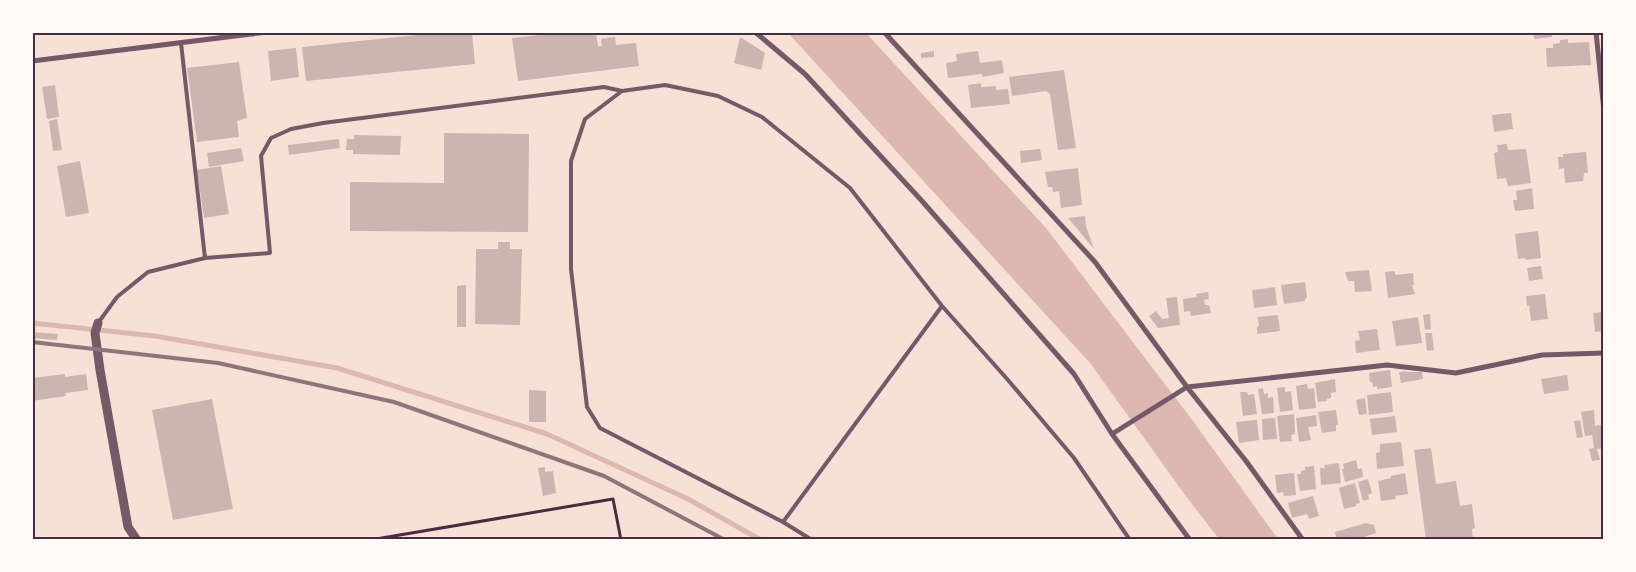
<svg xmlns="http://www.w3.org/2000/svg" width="1636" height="572" viewBox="0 0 1636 572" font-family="Roboto,sans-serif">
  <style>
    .water { fill: #dcb8b0 }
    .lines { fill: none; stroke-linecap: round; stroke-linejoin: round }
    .stream { stroke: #dcb8b0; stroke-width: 5 }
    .building { fill: #ccb4b1 }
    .path { stroke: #4a2c40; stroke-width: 3 }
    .service { stroke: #755966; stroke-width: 4 }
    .minor { stroke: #755966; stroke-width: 5 }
    .tertiary { stroke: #755966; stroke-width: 9 }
    .rail { stroke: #8f747c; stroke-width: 4 }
    .neatline { fill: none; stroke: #4a2c40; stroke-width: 2 }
  </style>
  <rect width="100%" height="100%" fill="#f7e1d7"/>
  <path class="water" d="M788,33H866L1046,228L1193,421L1278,539H1219L1185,495L1090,363Z"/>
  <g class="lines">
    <path class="stream" d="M32,323L155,336L337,368L547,434L688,499L761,540"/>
  </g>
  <path class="building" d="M445,32H472L475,64L306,81L302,47Z
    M596,32L598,46H602L601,39L615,37L616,45L636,43L639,66L518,81L512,38L567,32Z
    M1534,32H1552V37L1534,39Z
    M740,37L765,53L761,70L734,63Z
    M1568,39V43L1589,42L1591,65L1547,67L1546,48H1553V44L1560,43V40Z
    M296,48L299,77L271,81L268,51Z
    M934,51V57L921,58V53Z
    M978,51L980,63L1002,60L1004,73L982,77V74L948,78L946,63L957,61L956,54Z
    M239,62L247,118L237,121L239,137L197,142L187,68Z
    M1064,70L1076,148L1058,150L1050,94L1046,91L1012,96L1009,77Z
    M981,83V87L996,86V90L1008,89L1010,104L971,108L968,85Z
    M55,85L59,117L47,119L42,87Z
    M1511,113L1513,129L1494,132L1492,115Z
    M57,119L62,150L53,151L49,121Z
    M444,133L529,134L528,232L350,231V182L444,183Z
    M354,135L401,136L400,155L353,154V150H346L347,139H354Z
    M339,139L340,148L289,155L288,145Z
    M1507,144L1508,150L1526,149L1531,183L1508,186L1506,178L1497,179L1494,153L1498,152L1497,145Z
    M241,148L244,161L209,167L207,153Z
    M1040,149L1042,160L1021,163L1020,151Z
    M1586,152L1588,173H1584L1583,181L1565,183L1564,168L1559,169L1558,157H1563V154Z
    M80,161L89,213L66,217L57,166Z
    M221,166L229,214L204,218L197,170Z
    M1078,168L1082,205L1061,208L1059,191L1053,192L1052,187H1048L1045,172Z
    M1532,188L1534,209L1515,211L1513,200H1517L1516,191Z
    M1085,216L1086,226L1094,249L1068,218Z
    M1538,231L1541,258L1526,260L1525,258L1518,259L1515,234Z
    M498,242H510V249H522L520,325L475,324L476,249H498Z
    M1541,266L1543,279L1529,281L1527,268Z
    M1369,270L1372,291L1355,292L1354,281H1348L1345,272Z
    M1395,271V275L1413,273L1414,285H1412L1415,294L1388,298L1385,272Z
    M1305,282L1307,298L1305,299V301L1284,304L1281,285Z
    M466,285V327H457V286Z
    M1275,287L1277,305L1254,308L1252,290Z
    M1208,292L1209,299L1204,300L1205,305H1209L1211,313L1191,316L1190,311L1184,312L1183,299L1197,297L1196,294Z
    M1545,294L1548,319L1531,321L1529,305L1527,306L1526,296Z
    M1177,297L1180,325L1158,328L1149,316L1156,311L1162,319L1169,318L1166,298Z
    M1604,312V331L1595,332L1593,313Z
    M1430,314L1431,329L1425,330L1423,315Z
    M1278,315L1280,331L1257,334V327H1258L1259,324L1257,317Z
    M1418,317L1422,343L1396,346L1392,321Z
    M1377,329L1380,350L1356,353L1355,341L1360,340L1358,331Z
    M32,332L58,334L57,340L32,338Z
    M1425,333H1432L1434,350L1427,351Z
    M1390,370L1392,387L1377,389V386L1373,387L1372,382H1370L1369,373Z
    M1406,371V372H1422L1423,379L1401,383L1399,372Z
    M65,374V377L86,374L88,390L65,393L66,396L32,401V378Z
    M1567,375L1569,390L1544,394L1541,379Z
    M1335,379L1336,392L1331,393V398L1327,399V401L1318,402L1315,383Z
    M1307,384L1308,389L1314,388L1316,408L1299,410L1296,386Z
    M1285,387V392L1291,391L1293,410L1280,412L1277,388Z
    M1263,388L1264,394L1268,393V398L1273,397L1274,413L1262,414L1258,389Z
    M529,390L546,391V422H529Z
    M1240,392H1247L1248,395L1254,394L1257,414L1243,416Z
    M1391,392L1393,412L1369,415L1367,395Z
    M1365,398L1367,414L1359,415L1356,400Z
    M212,399L233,509L173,520L152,410Z
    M1336,410L1338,425H1336V431L1322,433L1318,412Z
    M1594,410L1595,426L1604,424V448L1597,449L1600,460L1592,461L1589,449L1594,448L1592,435L1585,436L1581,412Z
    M1294,414L1295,434L1291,435L1292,441L1280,442L1277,416Z
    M1316,415L1317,426L1308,427L1311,440L1299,442L1296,418Z
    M1395,416L1397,432L1372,435L1370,419Z
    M1275,418L1277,439L1263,440L1262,419Z
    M1257,420L1259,440L1239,443L1236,422Z
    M1580,420L1583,437L1577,438L1574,421Z
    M1401,442L1404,466L1377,469L1376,453L1380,452V444Z
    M1431,448L1436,484L1456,481L1460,506L1472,504L1475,528L1472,529L1473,540H1426L1414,450Z
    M1356,460L1358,469L1362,468L1363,477L1345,482L1342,469H1344L1343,464Z
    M1339,463L1341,483L1321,485L1320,468H1325L1324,465Z
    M1314,466L1316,489L1300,491L1297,474H1301V471L1305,470V467Z
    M545,467V472L553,471L556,493L543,496L538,468Z
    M1294,473L1296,495L1284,496L1283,492L1277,493L1275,475Z
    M1405,473L1408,494L1395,496L1396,499L1381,501L1378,481L1391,478V476Z
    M1368,479L1372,493L1368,495L1369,499L1363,501L1358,482Z
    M1355,483L1360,503L1356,504V506L1344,509L1339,488Z
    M1313,496L1319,516L1309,519L1307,514L1292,518L1288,503Z
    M1366,523L1374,525L1376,533L1354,540H1337L1335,532Z"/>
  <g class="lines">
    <path class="path" d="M370,540L613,499L621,540"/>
    <path class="service" d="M205,258L270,253L261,156L271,138L291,129L323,123L604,87L622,91
      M98,323L117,297L148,272L205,258L181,43
      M783,522L942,306
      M812,540L783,522L600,428L587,407L571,269V161L585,119L622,91L665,85L718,96L762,117L850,188L942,306L1008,380L1074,458L1130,540"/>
    <path class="minor" d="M755,32L805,74L922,201L1074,374L1112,434L1187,387L1387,365L1456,373L1542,355L1604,353
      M884,32L1095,262L1187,387L1246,461L1303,540
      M1596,32L1604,111
      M32,61L267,32
      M1112,434L1190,540"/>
    <path class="tertiary" d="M98,323L95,333L100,370L128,527L137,540"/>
    <path class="rail" d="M32,342L218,363L394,402L604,476L725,540"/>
  </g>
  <rect width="1636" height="572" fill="none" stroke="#fffaf5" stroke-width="68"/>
  <rect x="34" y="34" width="1568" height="504" class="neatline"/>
</svg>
